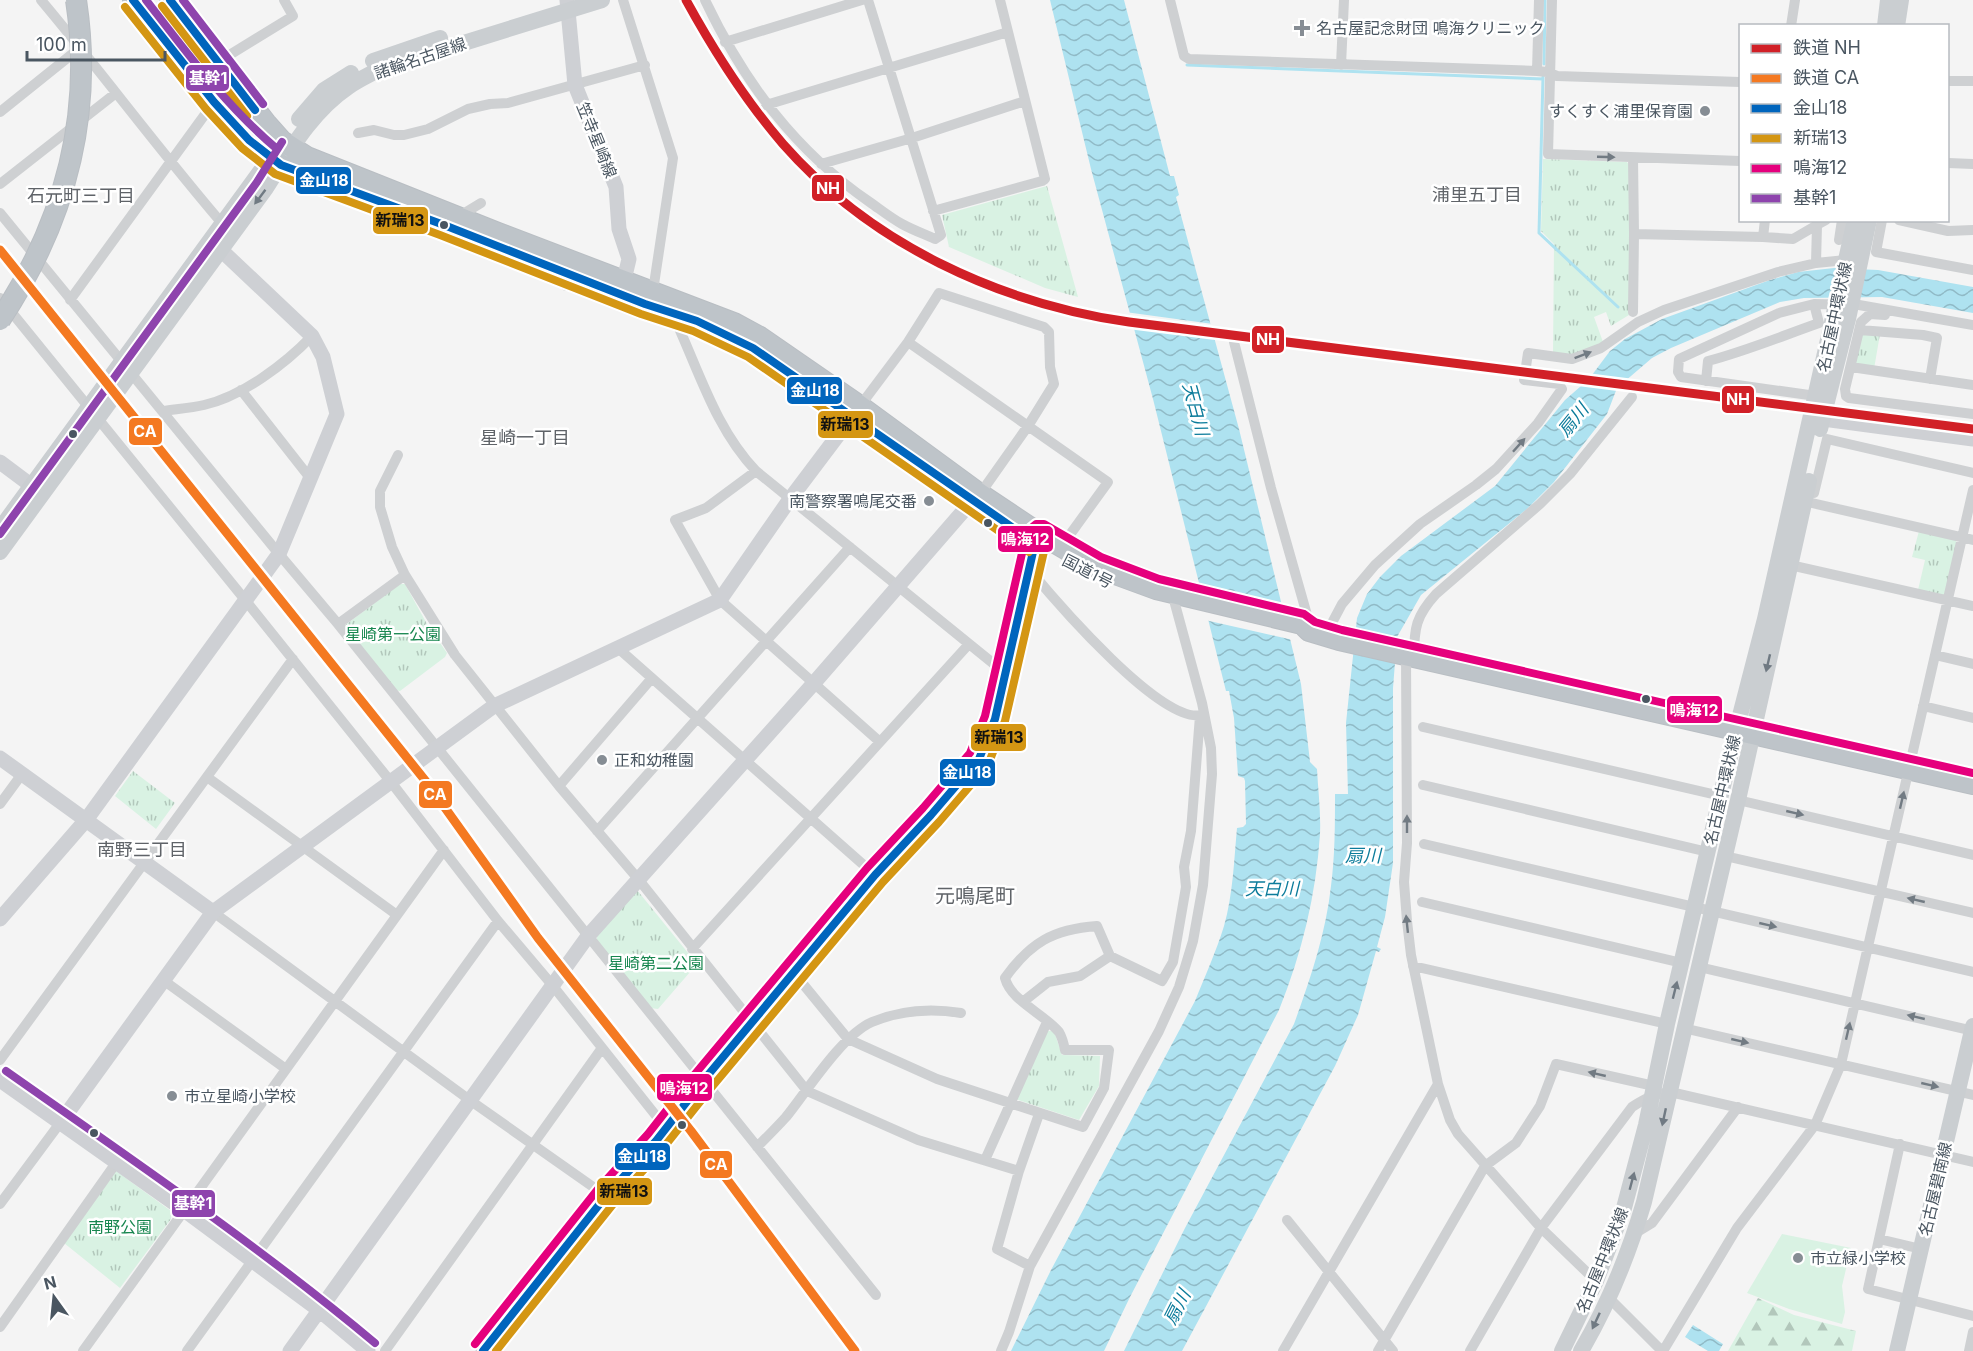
<svg xmlns="http://www.w3.org/2000/svg" width="1973" height="1351" viewBox="0 0 1973 1351" font-family="Inter,'Noto Sans JP',sans-serif">
  <style>
    .grass { fill: url(#grass-tufts) }
    .forest { fill: url(#forest-firs) }
    .garden { fill: #d9f2e3 }
    .water { fill: url(#water-waves) }
    .pier { fill: #f4f4f4 }
    .lines { fill: none; stroke-linecap: round; stroke-linejoin: round }
    .stream { stroke: #aee2f0; stroke-width: 3 }
    .highway-casing { stroke: #b9bec3; stroke-width: 22 }
    .street { stroke: #ced0d2; stroke-width: 10 }
    .secondary { stroke: #ced0d4; stroke-width: 15 }
    .primary { stroke: #caced1; stroke-width: 16 }
    .highway { stroke: #bec4c9; stroke-width: 20 }
    .highway-bridge-casing { stroke: #b9bec3; stroke-width: 22; stroke-linecap: butt }
    .highway-bridge { stroke: #bec4c9; stroke-width: 20 }
    .bus-1-casing { stroke: #fff; stroke-width: 12 }
    .bus-2-casing { stroke: #fff; stroke-width: 12 }
    .bus-3-casing { stroke: #fff; stroke-width: 12 }
    .bus-4-casing { stroke: #fff; stroke-width: 12 }
    .bus-1 { stroke: #0065bd; stroke-width: 8 }
    .bus-2 { stroke: #d49613; stroke-width: 8 }
    .bus-3 { stroke: #e5007d; stroke-width: 8 }
    .bus-4 { stroke: #8e44ad; stroke-width: 8 }
    .rail-1-casing { stroke: #fff; stroke-width: 14 }
    .rail-2-casing { stroke: #fff; stroke-width: 14 }
    .rail-1 { stroke: #d12027; stroke-width: 9 }
    .rail-2 { stroke: #f47921; stroke-width: 9 }
    .oneway { fill: #727b83 }
    .oneway2 { fill: #707a83 }
    .poi-dot { fill: #868d94; stroke: #fff; stroke-width: 2 }
    .bus-dot { fill: #4a5661; stroke: #fff; stroke-width: 2 }
    .labels { text-anchor: middle; dominant-baseline: central; stroke-width: 5; stroke-linejoin: round; paint-order: stroke }
    .poi-label { font-size: 16px; fill: #4a5661; stroke: #fff; text-anchor: start }
    .street-label { font-size: 16px; fill: #4a5661; stroke: #fff }
    .park-label { font-size: 16px; fill: #17864f; stroke: #fff }
    .neighbourhood-label { font-size: 18px; fill: #5f6368; stroke: #fff }
    .water-label { font-size: 18px; font-style: italic; fill: #0c7c9b; stroke: #fff }
    .quarter-label { font-size: 20px; fill: #5f6368; stroke: #fff }
    .line-badge { stroke: #fff; stroke-width: 2 }
    .badge-label { font-size: 16px; text-anchor: middle; font-weight: bold; fill: #fff }
    .pale-badge-label { font-size: 16px; text-anchor: middle; font-weight: bold; fill: #111 }
  </style>
  <defs>
    <pattern id="grass-tufts" width="24" height="20" patternUnits="userSpaceOnUse" patternTransform="scale(1.5)"><rect width="24" height="20" fill="#d9f2e3"/><path d="M3 7l-1-3M5 7V3M7 7l1-3M15 17l-1-3M17 17v-4M19 17l1-3" fill="none" stroke="#b2c7bb"/></pattern>
    <pattern id="forest-firs" width="22" height="20" patternUnits="userSpaceOnUse" patternTransform="scale(1.5)"><rect width="22" height="20" fill="#d9f2e3"/><path d="M5 1l3.5 6h-7zM16 11l3.5 6h-7z" fill="#b2c7bb"/></pattern>
    <pattern id="water-waves" width="16" height="10" patternUnits="userSpaceOnUse" patternTransform="scale(1.5)"><rect width="16" height="10" fill="#aee2f0"/><path d="M0 5q4-4 8 0t8 0" fill="none" stroke="#90bac6"/></pattern>
  </defs>
  <rect width="100%" height="100%" fill="#f4f4f4"/>
  <path class="grass" d="M1543,159L1627,162L1629,165V315L1611,326L1606,312L1594,317L1603,342L1574,356L1553,353L1554,244L1541,231Z
    M1047,186L1078,297L1045,288L949,247L942,215Z
    M1880,334L1874,369L1854,362L1861,335Z
    M1919,531L1955,539L1958,545L1946,593L1942,596L1918,590L1925,560L1912,557Z
    M400,584H405L427,624L447,653L445,657L400,691L394,690L344,626Z
    M133,771L175,803L156,829L115,796Z
    M637,890L697,964L658,1009L650,1008L597,940V935Z
    M1045,1031H1054L1062,1055L1100,1056L1099,1086L1079,1120L1015,1099Z
    M116,1171L171,1211V1219L120,1288L64,1243Z"/>
  <path class="forest" d="M1758,1298L1794,1315L1856,1331L1852,1351H1728Z"/>
  <path class="garden" d="M1782,1234L1851,1248L1842,1286L1845,1312L1842,1324L1789,1309L1747,1293Z"/>
  <path class="water" d="M1050,0H1124L1170,176H1174L1179,195L1176,197L1239,429L1301,684L1310,762L1317,769C1318,790 1321,812 1320,834C1316,895 1302,953 1279,1010L1130,1297L1104,1351H1011L1051,1270L1195,1001C1205,976 1216,952 1224,926C1233,895 1234,860 1237,828L1243,827L1246,824L1245,781L1244,778L1238,776L1234,718L1229,691H1226L1153,399L1091,169Z
    M1834,268L1878,270L1973,287V313L1882,297L1804,298L1780,302L1671,348L1652,358L1617,388L1607,414L1554,482L1527,509L1421,595L1397,637L1393,688V863L1385,917L1377,947L1381,949L1379,952L1376,951L1358,1015L1335,1066L1182,1351H1124L1185,1228L1294,1024C1310,980 1326,933 1331,886C1335,856 1335,825 1335,794H1348L1346,723L1357,618L1367,594L1380,577L1401,556L1495,486L1565,400L1589,379L1610,351L1625,339L1662,319L1770,280L1798,272Z
    M1693,1325L1723,1344L1719,1351H1708L1685,1337Z"/>
  <path class="pier" d="M1125,312L1213,324L1217,339L1130,327Z
    M1198,592L1286,613L1293,640L1205,620Z"/>
  <g class="lines">
    <path class="stream" d="M1544,64L1545,0
      M1187,65L1543,79
      M1543,77L1539,233L1618,307"/>
    <defs>
      <path id="highway" d="M133,0L214,102L249,140L281,165L419,215
        M170,0L266,123L282,141L307,157L498,233L734,323L760,337L860,406L980,494L1040,534L1096,567L1156,589L1302,624L1309,631L1339,640L1973,784
        M583,279L645,304L697,321L753,348L763,355"/>
    </defs>
    <use href="#highway" class="highway-casing"/>
    <path class="street" d="M41,0C104,75 162,154 226,228
      M623,0L673,158L653,291L656,294
      M705,0C744,82 795,151 871,203C881,210 891,218 902,224C913,230 924,234 935,239L941,235L868,0
      M1170,0L1184,56L1189,59L1537,71L1547,72L1557,76L1740,82
      M1552,0L1548,154L1740,161
      M1791,26L1795,0
      M725,42L862,0
      M218,62L293,16L284,0
      M1341,65L1344,0
      M1537,71L1539,0
      M1948,81H1973
      M766,105L1008,32
      M0,112L81,47
      M358,133L374,130L394,135H404L428,129L468,109L490,104L508,103L645,65
      M1633,158L1634,234L1763,237L1765,220
      M1948,163L1973,164
      M821,164L912,138L1025,101
      M0,184L116,93
      M933,211L1042,181L1045,179L1000,0
      M0,213L279,554L338,624L876,1295
      M458,217L481,203
      M1882,220L1876,252L1973,270
      M1899,220L1948,231L1973,230
      M1763,237L1793,239L1817,225
      M1839,240L1842,220
      M1816,263L1846,260
      M566,286L567,272
      M0,298L246,601L391,782L498,921L553,986L665,1127
      M70,300L214,102
      M1633,312L1634,234
      M672,313C698,367 714,427 756,471L1005,673
      M1885,315L1870,314L1861,322L1845,389L1846,396L1849,398L1973,414
      M1860,330L1923,335L1937,338L1930,379
      M908,342L1108,482L1061,547
      M1234,342L1271,488L1311,629
      M1851,367L1973,385
      M1706,381L1708,361C1746,351 1782,336 1819,323L1814,304
      M241,390L310,478
      M1816,396L1681,377L1678,372L1679,359L1779,313L1814,304L1859,305L1973,325
      M860,406L908,342L939,293L1044,327L1049,332L1050,367L1054,384L1028,426L980,494
      M163,411C177,409 191,408 204,405C243,396 285,364 312,336
      M398,455L380,491V507L392,547L405,575L455,655L559,786L639,880L807,1091L918,1140L1019,1171
      M756,471L706,508L675,520L720,600L880,742
      M1814,493L1827,439L1973,473
      M1812,503L1973,540
      M1790,565L1973,606
      M1029,569C1053,598 1166,731 1204,714
      M338,624L405,575
      M1325,636L1342,604L1375,565L1420,524L1476,485L1496,469L1538,423L1562,389L1559,384L1524,380L1528,353L1572,359L1601,348L1638,322L1664,310L1778,272L1816,263L1817,225L1826,220
      M619,649L875,875
      M1406,655L1407,843L1404,882L1407,921L1411,955L1438,1084L1450,1120L1458,1134L1541,1228L1470,1351
      M1935,655L1973,664
      M1414,657C1414,628 1416,616 1436,594L1540,504L1570,474L1632,397
      M1923,706L1973,718
      M1423,727L1721,796
      M207,777L397,915
      M1423,785L1708,852
      M559,786L652,678
      M1738,800L1973,855
      M0,804L22,774
      M597,831L850,547
      M1424,844L1973,972
      M1725,856L1973,913
      M1422,902L1682,963
      M213,912L471,1101L606,1196
      M692,949L969,644
      M1413,966L1667,1024
      M1699,967L1973,1031
      M794,973L848,1039L937,1079L1083,1127L1104,1088L1109,1050H1065C1064,1045 1062,1037 1059,1032C1043,1013 1011,1001 1005,978C1030,943 1053,929 1097,926L1110,956L1162,981L1173,962L1186,887L1184,867L1191,831L1200,716
      M163,980L286,1069
      M1024,1001L1048,982L1080,976L1110,956
      M1683,1028L1973,1095
      M0,1060L293,659
      M1900,1144L1868,1289L1973,1316
      M757,1147C767,1137 777,1127 786,1117C807,1091 842,1035 872,1022C901,1010 931,1008 961,1013
      M985,1160L1047,1022
      M0,1204L60,1123
      M1287,1220L1393,1351
      M1634,1234L1652,1223L1738,1107
      M1879,1239L1921,1249
      M1030,1266L997,1249L1019,1171L1039,1114
      M1596,1281L1541,1228L1632,1107C1647,1097 1661,1090 1679,1094L1973,1162
      M1608,1297L1662,1351
      M0,1327L116,1163
      M83,1351L444,850
      M187,1351L498,921
      M385,1351L602,1048
      M1001,1351L1009,1332L1030,1266L1159,1031L1179,987L1193,941L1203,885L1212,774L1211,748L1202,703L1175,604
      M1283,1351L1438,1084
      M1378,1351L1485,1166L1516,1143L1540,1106L1556,1064L1654,1086
      M1663,1351L1737,1228L1815,1125L1841,1064L1973,490
      M1969,1351L1973,1332"/>
    <path class="secondary" d="M567,0L575,85L616,187L619,229L629,259L624,280
      M1823,419L1973,439
      M0,462L40,492
      M0,758L213,912
      M0,919L86,820L279,554L337,414L323,357L312,336L221,250
      M0,1080L184,1210L319,1310L368,1351
      M60,1123L213,912L494,706L720,600L790,499L860,406
      M290,1351L588,936L814,683L972,501
      M483,1351L606,1196L656,1141L703,1081L875,875L931,815L979,759L995,719L1035,543L1040,534"/>
    <path class="primary" d="M1885,26L1888,0
      M1897,26L1901,0
      M373,61L440,38
      M299,119L324,90L351,73
      M1820,429L1848,319L1869,220
      M0,529L278,147
      M0,552L266,188C289,152 311,112 348,87C358,80 369,75 380,69L602,0
      M1562,1351L1596,1281L1624,1208L1646,1125L1667,1024L1736,731L1765,619L1855,220
      M1581,1351C1608,1305 1629,1253 1644,1202L1738,800L1809,481
      M1897,1351L1973,1026"/>
    <use href="#highway" class="highway"/>
    <defs>
      <path id="highway-bridge" d="M0,320C64,223 94,117 76,0"/>
    </defs>
    <use href="#highway-bridge" class="highway-bridge-casing"/>
    <use href="#highway-bridge" class="highway-bridge"/>
    <defs>
      <path id="bus-1" d="M133,0L214,102L249,140L281,165L444,225L645,304L697,321L753,348L1035,543
        M170,0L255,110
        M483,1351L606,1196L656,1141L703,1081L875,875L931,815L979,759L995,719L1035,543L1040,534"/>
      <path id="bus-2" d="M162,6L247,116
        M125,7L206,109L242,148L275,174L440,235L641,314L693,331L748,357L1029,552
        M496,1351L614,1203L664,1147L711,1088L883,882L939,822L988,765L1005,721L1045,547L1049,539"/>
      <path id="bus-3" d="M475,1344L598,1189L648,1134L695,1074L867,868L923,808L970,753L985,716L1025,540L1031,528L1036,524H1044L1101,557L1159,579L1304,614L1315,622L1342,630L1973,773"/>
      <path id="bus-4" d="M146,0C187,53 226,106 277,149
        M183,0L263,104
        M0,534L257,182L282,142
        M6,1071C131,1159 258,1245 375,1343"/>
    </defs>
    <use href="#bus-1" class="bus-1-casing"/>
    <use href="#bus-2" class="bus-2-casing"/>
    <use href="#bus-3" class="bus-3-casing"/>
    <use href="#bus-4" class="bus-4-casing"/>
    <use href="#bus-1" class="bus-1"/>
    <use href="#bus-2" class="bus-2"/>
    <use href="#bus-3" class="bus-3"/>
    <use href="#bus-4" class="bus-4"/>
    <defs>
      <path id="rail-1" d="M686,0C714,51 745,100 783,144C871,244 998,303 1129,322L1973,429"/>
      <path id="rail-2" d="M0,250L428,784L538,938L691,1131L855,1351"/>
    </defs>
    <use href="#rail-1" class="rail-1-casing"/>
    <use href="#rail-2" class="rail-2-casing"/>
    <use href="#rail-1" class="rail-1"/>
    <use href="#rail-2" class="rail-2"/>
  </g>
  <defs><path id="oneway-solid" d="M-6-.8H1V-3.2L6.5 0L1 3.2V.8H-6Z" transform="scale(1.5)"/></defs>
  <g class="oneway">
    <use href="#oneway-solid" transform="translate(1606 157) rotate(2)"/>
    <use href="#oneway-solid" transform="translate(1583 355) rotate(-21)"/>
    <use href="#oneway-solid" transform="translate(1519 445) rotate(-48)"/>
    <use href="#oneway-solid" transform="translate(1902 800) rotate(-77)"/>
    <use href="#oneway-solid" transform="translate(1795 813) rotate(13)"/>
    <use href="#oneway-solid" transform="translate(1407 824) rotate(-90)"/>
    <use href="#oneway-solid" transform="translate(1916 900) rotate(-167)"/>
    <use href="#oneway-solid" transform="translate(1407 924) rotate(-96)"/>
    <use href="#oneway-solid" transform="translate(1768 925) rotate(13)"/>
    <use href="#oneway-solid" transform="translate(1916 1017) rotate(-167)"/>
    <use href="#oneway-solid" transform="translate(1848 1031) rotate(-77)"/>
    <use href="#oneway-solid" transform="translate(1740 1041) rotate(13)"/>
    <use href="#oneway-solid" transform="translate(1597 1074) rotate(-167)"/>
    <use href="#oneway-solid" transform="translate(1930 1085) rotate(13)"/>
  </g>
  <g class="oneway2">
    <use href="#oneway-solid" transform="translate(260 197) rotate(127)"/>
    <use href="#oneway-solid" transform="translate(1768 663) rotate(103)"/>
    <use href="#oneway-solid" transform="translate(1675 990) rotate(-76)"/>
    <use href="#oneway-solid" transform="translate(1664 1117) rotate(102)"/>
    <use href="#oneway-solid" transform="translate(1632 1181) rotate(-75)"/>
    <use href="#oneway-solid" transform="translate(1596 1321) rotate(115)"/>
  </g>
  <g class="poi-dot">
    <path d="M1299 19h6v6h6v6h-6v6h-6v-6h-6v-6h6z"/>
    <circle cx="1705" cy="111" r="6"/>
    <circle cx="929" cy="501" r="6"/>
    <circle cx="602" cy="760" r="6"/>
    <circle cx="172" cy="1096" r="6"/>
    <circle cx="1798" cy="1258" r="6"/>
  </g>
  <g class="bus-dot">
    <circle cx="444" cy="225" r="5"/>
    <circle cx="73" cy="434" r="5"/>
    <circle cx="988" cy="523" r="5"/>
    <circle cx="1646" cy="699" r="5"/>
    <circle cx="682" cy="1125" r="5"/>
    <circle cx="94" cy="1133" r="5"/>
  </g>
  <g class="labels">
    <g class="poi-label">
      <text x="1316" y="28">名古屋記念財団 鳴海クリニック</text>
      <text x="1693" y="111" text-anchor="end">すくすく浦里保育園</text>
      <text x="917" y="501" text-anchor="end">南警察署鳴尾交番</text>
      <text x="614" y="760">正和幼稚園</text>
      <text x="184" y="1096">市立星崎小学校</text>
      <text x="1810" y="1258">市立緑小学校</text>
    </g>
    <g class="street-label">
      <text transform="translate(420 58) rotate(-19)">諸輪名古屋線</text>
      <text transform="translate(597 140) rotate(68)">笠寺星崎線</text>
      <text transform="translate(1834 317) rotate(-78)">名古屋中環状線</text>
      <text transform="translate(1088 571) rotate(27)">国道1号</text>
      <text transform="translate(1722 790) rotate(-77)">名古屋中環状線</text>
      <text transform="translate(1935 1189) rotate(-77)">名古屋碧南線</text>
      <text transform="translate(1602 1260) rotate(-68)">名古屋中環状線</text>
    </g>
    <g class="park-label">
      <text x="393" y="634">星崎第一公園</text>
      <text x="656" y="963">星崎第二公園</text>
      <text x="120" y="1227">南野公園</text>
    </g>
    <g class="neighbourhood-label">
      <text x="1477" y="194">浦里五丁目</text>
      <text x="81" y="195">石元町三丁目</text>
      <text x="525" y="437">星崎一丁目</text>
      <text x="142" y="849">南野三丁目</text>
    </g>
    <g class="water-label">
      <text transform="translate(1196 409) rotate(75)">天白川</text>
      <text transform="translate(1573 420) rotate(-51)">扇川</text>
      <text x="1363" y="855">扇川</text>
      <text x="1272" y="888">天白川</text>
      <text transform="translate(1177 1307) rotate(-63)">扇川</text>
    </g>
    <g class="quarter-label">
      <text x="975" y="896">元鳴尾町</text>
    </g>
  </g>
  <g class="line-badge">
    <rect x="185" y="64" width="45" height="28" rx="6" fill="#8e44ad"/>
    <rect x="295" y="166" width="57" height="29" rx="6" fill="#0065bd"/>
    <rect x="811" y="174" width="34" height="28" rx="6" fill="#d12027"/>
    <rect x="372" y="206" width="57" height="29" rx="6" fill="#d49613"/>
    <rect x="1251" y="325" width="34" height="29" rx="6" fill="#d12027"/>
    <rect x="786" y="376" width="57" height="29" rx="6" fill="#0065bd"/>
    <rect x="1721" y="385" width="34" height="29" rx="6" fill="#d12027"/>
    <rect x="817" y="410" width="57" height="29" rx="6" fill="#d49613"/>
    <rect x="128" y="417" width="35" height="29" rx="6" fill="#f47921"/>
    <rect x="997" y="525" width="57" height="28" rx="6" fill="#e5007d"/>
    <rect x="1666" y="695" width="57" height="29" rx="6" fill="#e5007d"/>
    <rect x="970" y="723" width="57" height="29" rx="6" fill="#d49613"/>
    <rect x="939" y="758" width="57" height="29" rx="6" fill="#0065bd"/>
    <rect x="418" y="780" width="35" height="29" rx="6" fill="#f47921"/>
    <rect x="656" y="1073" width="57" height="29" rx="6" fill="#e5007d"/>
    <rect x="614" y="1142" width="57" height="29" rx="6" fill="#0065bd"/>
    <rect x="699" y="1150" width="34" height="29" rx="6" fill="#f47921"/>
    <rect x="596" y="1177" width="57" height="29" rx="6" fill="#d49613"/>
    <rect x="171" y="1189" width="45" height="29" rx="6" fill="#8e44ad"/>
  </g>
  <g class="badge-label">
    <text x="208" y="84">基幹1</text>
    <text x="324" y="186">金山18</text>
    <text x="828" y="194">NH</text>
    <text x="1268" y="345">NH</text>
    <text x="815" y="396">金山18</text>
    <text x="1738" y="405">NH</text>
    <text x="145" y="437">CA</text>
    <text x="1025" y="545">鳴海12</text>
    <text x="1694" y="716">鳴海12</text>
    <text x="967" y="778">金山18</text>
    <text x="435" y="800">CA</text>
    <text x="684" y="1094">鳴海12</text>
    <text x="642" y="1162">金山18</text>
    <text x="716" y="1170">CA</text>
    <text x="193" y="1209">基幹1</text>
  </g>
  <g class="pale-badge-label">
    <text x="400" y="226">新瑞13</text>
    <text x="845" y="430">新瑞13</text>
    <text x="999" y="743">新瑞13</text>
    <text x="624" y="1197">新瑞13</text>
  </g>
  <rect x="1739" y="24" width="210" height="198" fill="#ffffff" stroke="#b7bbc0" stroke-width="1.5"/>
  <rect x="1751" y="44" width="30" height="9" fill="#d12027" stroke="#b7bbc0" stroke-width="1.5"/>
  <text x="1793" y="54" font-size="18" fill="#4a5661">鉄道 NH</text>
  <rect x="1751" y="74" width="30" height="9" fill="#f47921" stroke="#b7bbc0" stroke-width="1.5"/>
  <text x="1793" y="84" font-size="18" fill="#4a5661">鉄道 CA</text>
  <rect x="1751" y="104" width="30" height="9" fill="#0065bd" stroke="#b7bbc0" stroke-width="1.5"/>
  <text x="1793" y="114" font-size="18" fill="#4a5661">金山18</text>
  <rect x="1751" y="134" width="30" height="9" fill="#d49613" stroke="#b7bbc0" stroke-width="1.5"/>
  <text x="1793" y="144" font-size="18" fill="#4a5661">新瑞13</text>
  <rect x="1751" y="164" width="30" height="9" fill="#e5007d" stroke="#b7bbc0" stroke-width="1.5"/>
  <text x="1793" y="174" font-size="18" fill="#4a5661">鳴海12</text>
  <rect x="1751" y="194" width="30" height="9" fill="#8e44ad" stroke="#b7bbc0" stroke-width="1.5"/>
  <text x="1793" y="204" font-size="18" fill="#4a5661">基幹1</text>
  <g transform="translate(54 1297) rotate(345)" stroke="#ffffff" stroke-width="4.5" paint-order="stroke">
  <path d="M0-4.5L10 22L0 15L-10 22Z" fill="#4a5661"/>
  <text y="-9" font-size="16" font-weight="bold" text-anchor="middle" fill="#4a5661">N</text>
  </g>
  <path d="M27 51v9h138v-9" fill="none" stroke="#4a5661" stroke-width="3"/>
  <text x="36" y="51" font-size="18" fill="#4a5661" stroke="#ffffff" stroke-width="4.5" paint-order="stroke">100 m</text>
</svg>
